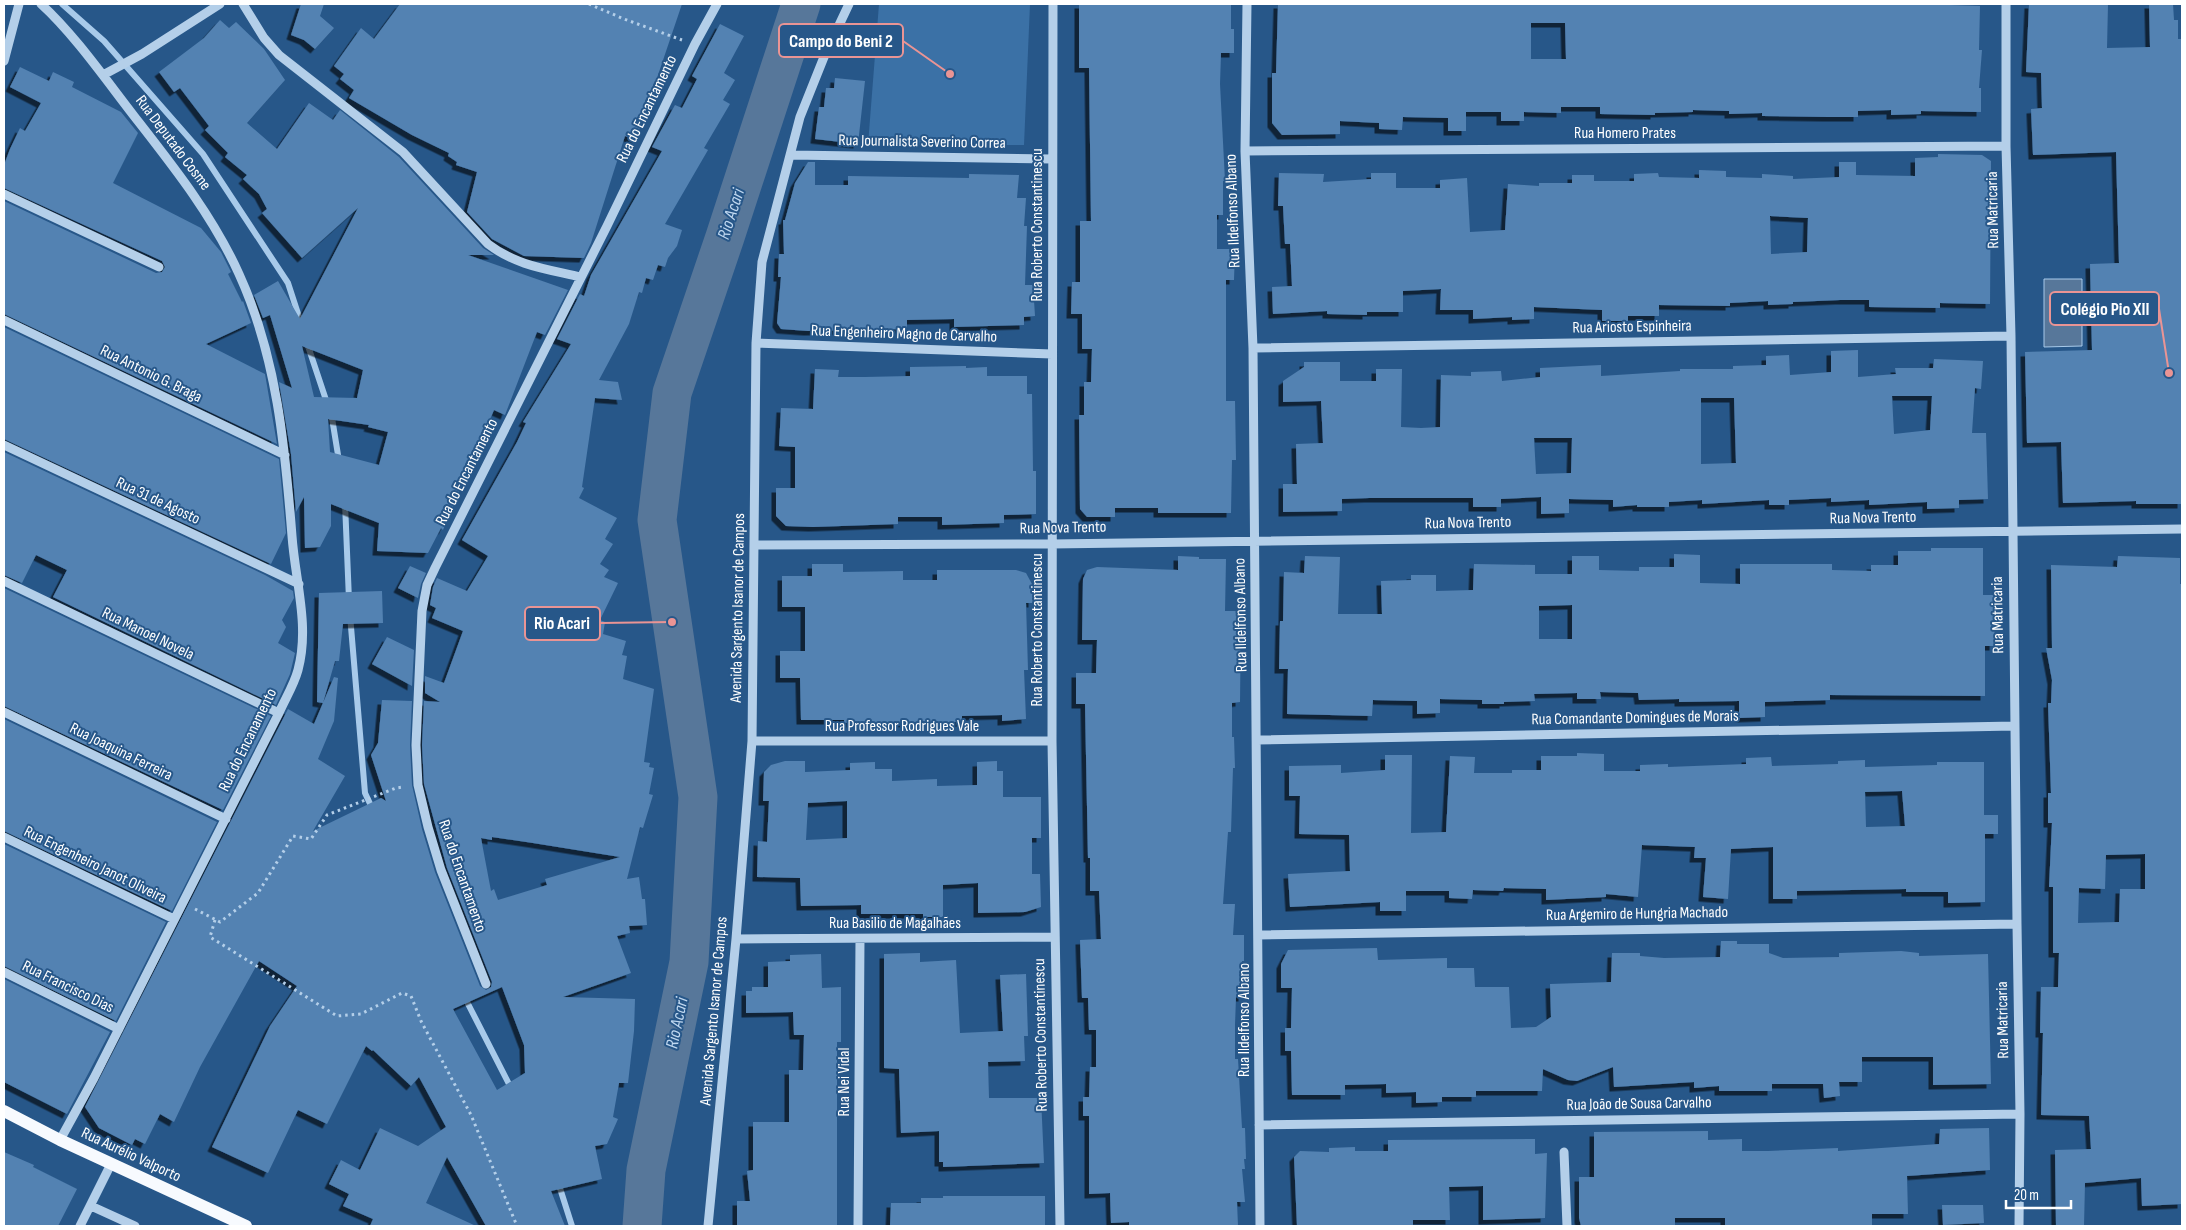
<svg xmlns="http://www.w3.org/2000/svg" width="2186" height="1230" viewBox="0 0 2186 1230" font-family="'Sofia Sans Condensed',sans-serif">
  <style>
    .green { fill: #3b71a6 }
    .water { fill: #57779a; stroke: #a8caea }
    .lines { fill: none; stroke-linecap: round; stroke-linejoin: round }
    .stream { stroke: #a8caea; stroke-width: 6 }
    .river { stroke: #57779a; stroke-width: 39 }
    .building { fill: #5382b2; fill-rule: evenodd; filter: url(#shadow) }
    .path { stroke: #b4cfe9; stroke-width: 3; stroke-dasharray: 2.5 4; stroke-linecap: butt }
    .minor { stroke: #b4cfe9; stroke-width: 9 }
    .major { stroke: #f7fafe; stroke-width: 12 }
    .labels { text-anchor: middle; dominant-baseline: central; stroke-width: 4; stroke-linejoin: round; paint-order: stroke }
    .street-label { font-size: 16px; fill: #fff; stroke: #275789 }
    .water-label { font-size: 18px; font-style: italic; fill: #c0d8f0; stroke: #275789 }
    .leader { fill: none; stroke: #ea9494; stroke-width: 2 }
    .callout-dot { fill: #ea9494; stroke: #275789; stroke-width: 2 }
    .callout { fill: #275789; stroke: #ea9494; stroke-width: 2 }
    .callout-label { font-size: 18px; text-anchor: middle; font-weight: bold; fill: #fff }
  </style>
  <defs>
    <filter id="shadow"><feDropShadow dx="-4.5" dy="4.5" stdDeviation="0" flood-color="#0009"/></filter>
  </defs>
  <rect width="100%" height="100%" fill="#275789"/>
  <path class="green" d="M879,4H1030L1024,145H868Z"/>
  <path class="water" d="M2044,279H2082V346L2044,347Z"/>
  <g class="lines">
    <path class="stream" d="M62,4L104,41L203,154L288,283L302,326
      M307,343L332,418L339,461
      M345,503L349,600
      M350,615L365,793L373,810
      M464,996L512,1090
      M558,1182L572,1226"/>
    <path class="river" d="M642,1226L646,1170L689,962L698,797L657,520L672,393L725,237L801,4"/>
  </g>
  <path class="building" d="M301,4H324L320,16L334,28L315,49L304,40L291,35Z
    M400,4H682L636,140L625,136L591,243L584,258L524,256L492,239L467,212L477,172L456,165L457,162L448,156L449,153L412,135L349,98L354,90L340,79L344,74L334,66L361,28L374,39Z
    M1079,4H1231V29H1234V53H1221L1220,84L1225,181H1223V215H1217V249H1235L1234,280H1226V401H1235L1236,460H1232L1231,513H1158V508H1115V517H1087L1080,509L1079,415H1084V382H1091L1092,349H1082V314H1071L1072,282H1080V221H1091L1089,68H1079Z
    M1278,4H1920L1980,6L1979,50H1982L1979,88H1981V112L1921,111V114L1891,115V110L1858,111V117H1828L1762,116V113L1729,114V111L1693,110V112L1655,113V115L1600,114V107H1561V113L1524,112V121H1501V112H1466V131H1448V118L1403,117L1402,130L1379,129V123L1340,121V134L1282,135L1272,123V73H1276ZM1531,23H1565L1566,59H1531Z
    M2029,4H2108L2107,48L2150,47L2149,4H2173L2174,20H2178V39H2181L2182,95V504H2136V501L2063,503L2061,442L2027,443L2025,352L2092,350L2090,264L2119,263L2116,152L2033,155L2031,109L2042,108L2041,73L2026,72Z
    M220,20L229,28L236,22L264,49L285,80L247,123L277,149L309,103L333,120L340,110L399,157L483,248L494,255H468L568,290L545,335L537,332L505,415L494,410L443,530L441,528L428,553L377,551L379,523L331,504V526L320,547L305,548L304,497L296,512L291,454L279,382L292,388L270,315L263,318L254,295L278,281L300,319L358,208L302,258L262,213L267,209L259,194L243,179L247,175L225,157L228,153L205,130L209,126L180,88L174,92L159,72L204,38ZM302,346L363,370L357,398L314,397ZM328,419L369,425L368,427L388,432L379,465L330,452Z
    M720,24L744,36L724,73L735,80L723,100L730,104L704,148L708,150L665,224L682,230L677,246L668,258L665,267L658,265L653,280L646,278L642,293L639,292L629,324L599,380L618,382L622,400L595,398L582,487L584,488L579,498L617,518L605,539L613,544L600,564L609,570L604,577L618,583L600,620L605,622L603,634L626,641L622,655L627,656L623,679L654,689L644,762L650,763L649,767L654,768L649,794L653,795L643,828L640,827L627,879L639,877L642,899H645L647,925L629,926L630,933L617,936L631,973L563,997L635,999L634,1031L628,1083H619L613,1117L618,1119L607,1144L595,1146L602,1179L551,1191L565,1226H486L447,1157L426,1203L476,1226H370L373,1219L343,1206L349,1194L329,1184L341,1160L360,1170L380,1128L418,1146L446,1127L419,1077L411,1086L373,1050L372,1051L366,1046L327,1124L298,1110L268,1173L212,1147L270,1026L297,986L259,961L200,1067L174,1122L160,1114L145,1144L135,1139L132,1145L99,1128L85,1107L288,709L314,724L334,677L338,678L334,721L318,759L345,776L313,831L381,798L386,801L371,755L378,743L382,700L412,701L410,745L412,785L422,829L435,872L480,986L486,990L491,987L492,982L447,868L424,784L422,745L424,701L440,702L425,693V676L444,683L463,631L432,618L436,608L430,605L433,587L437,578L467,591L488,556L462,540L517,442L526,423L523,422L571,344L557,339L580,294L584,296L591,275L662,151L652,147L675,105L682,108L697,79L692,76ZM492,837L533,843L620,857L545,879L547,885L498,900L494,889L491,891L481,838L492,840ZM502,987L524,1045L525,1073L497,1090L453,1009Z
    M20,67L49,81L53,72L74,82L72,87L121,112L138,133L113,183L201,228L221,252L231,272L228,274L242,302L243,301L251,323L206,344L265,374L277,444L4,314V201L156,273L162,272L165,267L162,261L4,188V165L10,149L20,128L25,131L41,103L10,87Z
    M835,78L865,81L858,144L815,139L819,107H824L826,88H834Z
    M1938,154L1982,155L1991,161L1990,304L1940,303V308L1869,307V300H1840L1793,302V304L1768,305V301L1730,303V306L1659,305V316H1628V321H1602V310L1534,307V319L1512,320V317L1473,319V310H1440L1441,289L1403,291V312H1367V315L1327,314V311L1273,314L1272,287L1292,286L1290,244H1285L1283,206H1278L1279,173L1324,174L1323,182L1371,179V173H1396V188H1440V180L1467,178L1470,232L1505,230L1508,184L1539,186V183H1572V175H1594V181H1634V174L1658,173L1659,177L1699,178V170L1726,171V177L1762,178V174L1793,176V179L1839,177V162H1856V175L1915,176V158L1938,157ZM1770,216L1808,218L1807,252L1771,254Z
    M808,162H815V185H848V176L969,178V174L1019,175L1017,198H1026L1024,226H1027L1025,285H1033L1035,316L1024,317V325L954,327V319L907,320V329L808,331L781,329L777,323L781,277H778L779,254H784L783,220H785L795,183Z
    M4,327L279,459L286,533L271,564L4,439Z
    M1858,350V377L1896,374L1895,368H1933L1934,359L1983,361L1981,389L1975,388L1972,433H1986L1988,499L1959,500V508L1927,509V502L1869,505V500L1831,502V498L1789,500V505H1769V500L1702,504V500L1669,502V507H1637V505L1613,507V500L1569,499V513L1541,514V497L1501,499V507H1473V498H1369L1342,499V511L1283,512V484H1297L1296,444L1323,443L1321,401L1283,402V381L1304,367V362H1340V381H1376V369H1402L1401,427L1421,428L1440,427L1441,375L1471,376V372L1501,371L1502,381L1540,377V368L1601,365V376L1680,371V369H1733V366L1766,365V356L1789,355L1790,375L1831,372V351ZM1892,396H1932L1930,430L1894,434ZM1701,398H1734L1736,463L1701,464ZM1534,438H1572L1571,473L1536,474Z
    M966,366V368L987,367V376H1027V394H1032L1033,471H1036V514L1004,515V523L942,525V517H898V524L813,527L786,526L776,516V488H795V447L779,446L781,408L813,409L815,369L839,370L838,377H865L910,376V367Z
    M4,452L265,575L293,591L294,598L282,620L286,627L278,643L295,653L290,674L276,705L53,597L67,570L36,555L22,583L4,575Z
    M1931,548H1983V595H1996L1994,646H1985V696L1830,695V700L1765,702V717L1739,718V701L1679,702V699L1639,700L1638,693L1600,692L1601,699H1577V693L1534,694L1535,701L1504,702V704H1482V700L1440,699V713L1417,714V701L1373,700L1372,716L1287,714L1288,669H1279L1280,621H1283L1284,572L1304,573L1305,556L1340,557L1338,614H1382L1381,581L1411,580V575H1436V591L1473,590L1474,564L1535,565V574H1572V556H1599V570L1639,571V567H1674V554L1700,555V583L1740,584V564H1832V570L1871,571V565H1898V551H1931ZM1572,605V639H1539V606Z
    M1178,556L1199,557V559H1226L1225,611H1241L1240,702L1232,703V737H1234L1235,768H1233L1231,832H1228L1223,904H1235L1233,935H1244V961H1242L1243,997H1236L1235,1025V1059H1238L1242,1128H1245L1246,1159H1244L1245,1169H1242L1245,1202H1237L1238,1226H1129V1222L1111,1223L1110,1193L1089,1194V1116H1083V1097H1089L1090,1067H1096V1030H1089L1088,998H1082L1080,940L1101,939L1099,891H1090V858H1088L1085,704H1076V673H1096L1097,640H1082L1083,579L1087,570L1097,567L1178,570Z
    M2118,556L2180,558V584H2182V1204L2142,1206L2141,1178L2085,1183L2084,1226H2056L2055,1150L2091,1149L2089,1116L2041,1115L2043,1033H2040L2041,987H2058L2059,953H2053V887H2049L2052,823H2048V793H2051L2048,703H2051L2052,680L2046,648H2052L2051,565L2117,567ZM2145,854V889H2120L2119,922L2078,923L2079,888L2105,889L2106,855Z
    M812,564H843V572L903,571V580H937V570H1016L1026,573L1033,586V603H1026L1028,670H1024L1026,719L1002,721V715L962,716V722L844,723V720H801L800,678H780V651H805V607H782V576H812Z
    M410,566L426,573L421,584L418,598L398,588Z
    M4,588L271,716L223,810L4,706Z
    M382,591L383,623L343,624L339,661H335L323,703L317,702L319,593Z
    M387,637L414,650L412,686L372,664Z
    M4,719L217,822L172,911L4,831Z
    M1577,753L1604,754V771H1640V765L1668,764V767L1746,764V758L1771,757L1772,766L1838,764V761L1865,760V767L1937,765V762H1984V815H1998V834H1985V902L1948,903V892H1906V889L1797,891V899H1773V847L1731,849L1728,899L1703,897L1706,858H1694L1695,847L1642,845L1638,897L1606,894V897L1546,900V889L1504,888L1503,891L1473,890L1472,899L1449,898V891H1406V911H1380V902L1290,907L1288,874L1350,871L1349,835L1299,834L1300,796H1289V766L1341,765V773L1385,770V755H1412L1411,833L1446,832L1450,756L1475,757L1474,773H1512V770H1541V756H1577ZM1902,791L1905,826L1866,827L1865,792Z
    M785,761H805V772L850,770V763L875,762V769H892V781L937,779V786L977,785V762L997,761V771H1003V797H1041V838H1032V874H1040L1041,907L1025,912L978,913V883L943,885V917H923V914H861V905L801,906L800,878L757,877L758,841L767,842L769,801H763L764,772L771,765ZM847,801V838L806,840L808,803Z
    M4,844L166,922L116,1021L4,966Z
    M1721,941H1737V944H1769V953L1783,958L1839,957V953L1901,951L1919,953V956L1988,954L1991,1084L1933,1085V1057H1862V1082H1839L1840,1096L1824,1098L1823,1084H1772V1091H1719V1086L1694,1088V1082L1614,1087L1613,1067L1577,1081L1568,1080L1543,1069L1542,1091H1476V1097H1442V1102L1416,1103V1092L1386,1093V1084L1345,1085V1095H1292L1291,1051H1285V1028H1291L1292,988H1281V964L1288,950L1377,948L1378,960L1447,958V968H1474L1475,987H1509L1511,1028L1536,1027L1551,1017L1550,984L1611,982L1612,953H1640V956L1664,958L1720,957Z
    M920,953V962L956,960L960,1033L1003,1031L1000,975L1026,974L1028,1036H1024L1025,1061L988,1062L989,1098H1041L1044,1163L943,1167V1162H939V1131L901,1133L899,1069L884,1068V954Z
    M821,954L822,988L841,987V1042H837V1226H737V1201H750L747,1171L753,1170V1122H789V1070H803L804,1035H794L793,1012L746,1013V991H752V987H768V962L790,961V955Z
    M4,979L110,1032L67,1114L4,1082Z
    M1989,1128L1990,1170L1907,1176L1908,1214H1872V1226H1725V1218H1675V1226H1581L1579,1218V1177H1594V1132L1708,1131V1140L1742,1139V1151H1768L1838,1148V1151L1939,1144L1940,1129Z
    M1535,1139V1154L1547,1153L1545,1218L1483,1220V1186L1449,1187L1450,1220H1413V1226H1297L1294,1157L1300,1151L1329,1152V1148L1355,1147V1151H1388V1140Z
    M4,1152L34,1165L33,1167L77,1189L58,1226H4Z
    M943,1196H1045V1226H890L891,1203H921V1198H943Z
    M1942,1205H1983L1984,1223L1943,1225Z"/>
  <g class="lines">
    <path class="path" d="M589,4L624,19L682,40
      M195,909L220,922L258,893L293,836L311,839L327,815L396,788L403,787
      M215,920L210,937L337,1016L361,1014L402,993L411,996L421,1021L471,1115L517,1226"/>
    <path class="minor" d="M41,4C74,34 106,80 134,116C173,166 213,216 239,274C277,357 285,447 292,536C295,580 310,626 298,670C294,685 285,699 279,713L94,1078L60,1140
      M243,4L264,38L279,55L403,152L488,244C517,266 547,269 581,277
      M1053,4L1052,741L1060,1226
      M1247,4L1245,151L1253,348L1260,1226
      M2006,4V146L2011,336L2017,924L2020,1114L2019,1226
      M4,61L19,4
      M103,75L142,54L220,4
      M1245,151L2006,146
      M791,155L1052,159
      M4,194L159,267
      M4,320L285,455
      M756,343L1052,354
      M1253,348L2011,336
      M4,445L299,584
      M754,545L1052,544L2182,529
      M4,581L279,713
      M4,712L226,819
      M1257,740L2015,726
      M752,741H1052
      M4,837L174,919
      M1258,935L2017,924
      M736,939L1054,937
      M4,972L119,1029
      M486,984L441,870L428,827L418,785L416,745L422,611L427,585L435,568L607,226L695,44L717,4
      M1259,1125L2020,1114
      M1564,1152L1567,1226
      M91,1206L135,1226
      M80,1226L111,1164
      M708,1226L736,939L752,741L756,343L762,262L800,117L824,57L849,4
      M858,1226L860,939"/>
    <path class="major" d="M4,1111L60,1140L246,1226"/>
  </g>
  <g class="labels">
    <g class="street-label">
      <text transform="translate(647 109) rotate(-64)">Rua do Encantamento</text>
      <text x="1625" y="133">Rua Homero Prates</text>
      <text transform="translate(922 142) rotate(1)">Rua Journalista Severino Correa</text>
      <text transform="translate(173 143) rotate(53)">Rua Deputado Cosme</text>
      <text transform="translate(1993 210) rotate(-91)">Rua Matricaria</text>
      <text transform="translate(1233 211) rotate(-92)">Rua Ildelfonso Albano</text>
      <text transform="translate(1037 225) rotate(-90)">Rua Roberto Constantinescu</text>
      <text transform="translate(1632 327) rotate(-1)">Rua Ariosto Espinheira</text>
      <text transform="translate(904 334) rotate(2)">Rua Engenheiro Magno de Carvalho</text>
      <text transform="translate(151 374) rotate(26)">Rua Antonio G. Braga</text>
      <text transform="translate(467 472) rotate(-63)">Rua do Encantamento</text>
      <text transform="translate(158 501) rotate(25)">Rua 31 de Agosto</text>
      <text transform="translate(1873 518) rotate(-1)">Rua Nova Trento</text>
      <text transform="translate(1468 523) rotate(-1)">Rua Nova Trento</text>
      <text transform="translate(1063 528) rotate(-1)">Rua Nova Trento</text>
      <text transform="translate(738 608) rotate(-89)">Avenida Sargento Isanor de Campos</text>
      <text transform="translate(1241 615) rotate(-91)">Rua Ildelfonso Albano</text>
      <text transform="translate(1998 615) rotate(-91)">Rua Matricaria</text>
      <text transform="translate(1037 630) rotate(-90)">Rua Roberto Constantinescu</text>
      <text transform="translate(148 634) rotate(26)">Rua Manoel Novela</text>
      <text transform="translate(1635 718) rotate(-1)">Rua Comandante Domingues de Morais</text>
      <text x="902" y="726">Rua Professor Rodrigues Vale</text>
      <text transform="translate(248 740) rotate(-64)">Rua do Encanamento</text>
      <text transform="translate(121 752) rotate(26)">Rua Joaquina Ferreira</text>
      <text transform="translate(95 865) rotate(26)">Rua Engenheiro Janot Oliveira</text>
      <text transform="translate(462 876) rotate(71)">Rua do Encantamento</text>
      <text transform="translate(1637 914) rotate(-1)">Rua Argemiro de Hungria Machado</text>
      <text x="895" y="923">Rua Basilio de Magalhães</text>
      <text transform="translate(68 987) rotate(26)">Rua Francisco Dias</text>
      <text transform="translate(714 1011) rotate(-85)">Avenida Sargento Isanor de Campos</text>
      <text transform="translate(1244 1020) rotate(-90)">Rua Ildelfonso Albano</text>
      <text transform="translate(2003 1020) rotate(-91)">Rua Matricaria</text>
      <text transform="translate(1041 1035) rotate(-91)">Rua Roberto Constantinescu</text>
      <text transform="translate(844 1082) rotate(-90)">Rua Nei Vidal</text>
      <text transform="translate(1639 1104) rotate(-1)">Rua João de Sousa Carvalho</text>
      <text transform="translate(131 1155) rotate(25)">Rua Aurélio Valporto</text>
    </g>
    <g class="water-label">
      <text transform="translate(731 214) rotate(-72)">Rio Acari</text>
      <text transform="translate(677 1023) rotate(-78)">Rio Acari</text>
    </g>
  </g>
  <path class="leader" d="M950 74L903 41M2169 373L2159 309M672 622L600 623"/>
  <g class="callout-dot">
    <circle cx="950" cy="74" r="5"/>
    <circle cx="2169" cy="373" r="5"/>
    <circle cx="672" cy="622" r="5"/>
  </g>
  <g class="callout">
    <rect x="779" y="24" width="124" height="33" rx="5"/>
    <rect x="2050" y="292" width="109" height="33" rx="5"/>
    <rect x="525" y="607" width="75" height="33" rx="5"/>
  </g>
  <g class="callout-label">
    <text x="841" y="47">Campo do Beni 2</text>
    <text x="2105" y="315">Colégio Pio XII</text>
    <text x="562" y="629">Rio Acari</text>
  </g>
  <rect width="2186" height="1230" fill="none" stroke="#ffffff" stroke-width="10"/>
  <path d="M2006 1200v8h65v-8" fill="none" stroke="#ffffff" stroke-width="2.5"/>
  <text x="2014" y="1200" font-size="15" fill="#ffffff" stroke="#275789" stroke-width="4" paint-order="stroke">20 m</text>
</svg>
